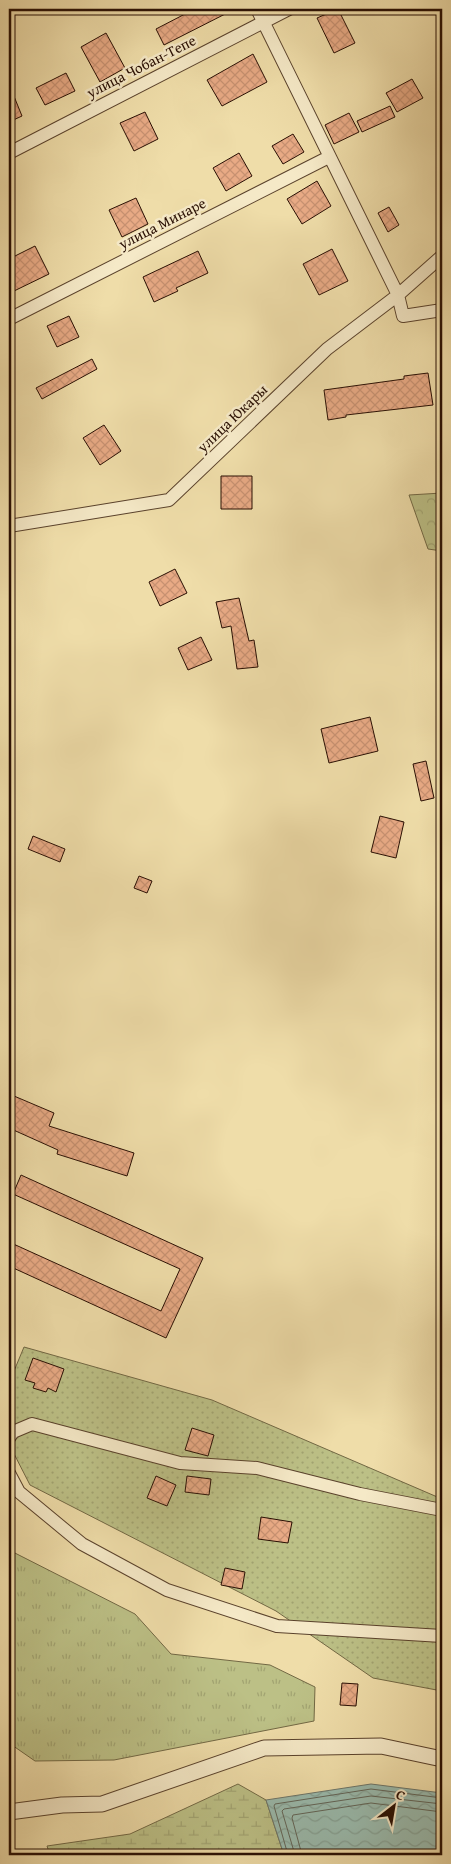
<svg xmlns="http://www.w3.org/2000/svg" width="451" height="1864" viewBox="0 0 451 1864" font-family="'Gentium Book Plus',serif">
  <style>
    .grass { fill: url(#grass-tufts); stroke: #726844 }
    .forest { fill: url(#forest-crowns); stroke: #726844 }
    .wetland { fill: url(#wetland-marsh); stroke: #726844 }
    .garden { fill: url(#garden-dots); stroke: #726844 }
    .water { fill: url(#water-waves); stroke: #6d766a }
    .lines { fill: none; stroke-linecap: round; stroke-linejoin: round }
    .shore { stroke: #626558; stroke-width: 1 }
    .building { fill: url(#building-cross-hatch); stroke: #290f03 }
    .minor-casing { stroke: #5a422c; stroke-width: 14 }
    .tertiary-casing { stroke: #5a422c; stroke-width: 17 }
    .minor { stroke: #f5e9c7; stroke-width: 12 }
    .tertiary { stroke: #f5e9c7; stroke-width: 15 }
    .labels { text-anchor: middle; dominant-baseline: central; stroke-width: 5; stroke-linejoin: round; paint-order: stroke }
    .street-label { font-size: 15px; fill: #290f03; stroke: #f5e9c7 }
  </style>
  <defs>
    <pattern id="grass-tufts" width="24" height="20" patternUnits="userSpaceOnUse" patternTransform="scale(1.25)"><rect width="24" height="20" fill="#bcc086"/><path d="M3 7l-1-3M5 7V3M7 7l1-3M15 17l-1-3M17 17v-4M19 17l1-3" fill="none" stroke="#a2a472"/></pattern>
    <pattern id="forest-crowns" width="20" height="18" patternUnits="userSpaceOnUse" patternTransform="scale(1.25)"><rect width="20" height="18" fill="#bcc086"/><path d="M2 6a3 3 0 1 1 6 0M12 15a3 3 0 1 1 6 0" fill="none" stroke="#a2a472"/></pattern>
    <pattern id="wetland-marsh" width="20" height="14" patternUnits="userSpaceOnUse" patternTransform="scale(1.25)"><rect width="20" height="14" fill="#bcc086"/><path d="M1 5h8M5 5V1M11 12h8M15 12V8" fill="none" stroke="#a2a472"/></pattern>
    <pattern id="garden-dots" width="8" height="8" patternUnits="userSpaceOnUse" patternTransform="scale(1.25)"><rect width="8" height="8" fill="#bcc086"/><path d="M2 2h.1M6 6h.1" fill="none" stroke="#a2a472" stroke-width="1.8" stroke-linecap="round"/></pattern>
    <pattern id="water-waves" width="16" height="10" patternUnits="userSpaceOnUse" patternTransform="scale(1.25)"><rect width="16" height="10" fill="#9abbae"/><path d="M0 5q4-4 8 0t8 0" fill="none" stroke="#85a094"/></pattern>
    <pattern id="building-cross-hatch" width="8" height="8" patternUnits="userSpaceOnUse" patternTransform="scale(1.25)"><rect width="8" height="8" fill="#e8aa85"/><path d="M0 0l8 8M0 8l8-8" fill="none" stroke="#c79171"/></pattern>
  </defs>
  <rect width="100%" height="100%" fill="#efdda9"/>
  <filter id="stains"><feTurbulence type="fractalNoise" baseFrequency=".004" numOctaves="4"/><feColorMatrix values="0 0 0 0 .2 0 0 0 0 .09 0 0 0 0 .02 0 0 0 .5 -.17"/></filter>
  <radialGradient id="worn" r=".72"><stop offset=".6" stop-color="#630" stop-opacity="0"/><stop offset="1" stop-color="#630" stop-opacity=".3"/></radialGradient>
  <path class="grass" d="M9,1550L135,1614L171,1654L270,1665L315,1687L314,1721L114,1760L35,1761L9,1743Z"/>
  <path class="forest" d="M442,493V551L428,549L409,495Z"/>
  <path class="wetland" d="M238,1784L266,1800L284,1855H50L47,1846L130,1834Z"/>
  <path class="garden" d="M24,1347L212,1400L442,1499V1691L373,1678L276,1611L30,1485L9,1444V1383Z"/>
  <path class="water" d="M371,1784L442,1793V1855H284L266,1800Z"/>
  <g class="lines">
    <path class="shore" d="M288,1855L274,1806L275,1804L371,1789L442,1798
      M295,1855L282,1811L284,1809L371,1796L442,1804
      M302,1855L292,1818L293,1815L371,1803L442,1812"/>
  </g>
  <path class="building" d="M183,9H235L164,45L156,29L185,14Z
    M338,9L355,43L334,53L317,18Z
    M106,33L125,68L100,82L81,47Z
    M253,54L267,82L222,106L207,80Z
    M66,73L75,91L45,105L36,88Z
    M412,79L423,98L397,112L386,93Z
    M9,84L22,116L9,122Z
    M390,106L395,117L362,132L357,121Z
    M145,112L158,139L134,151L120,123Z
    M349,113L359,132L334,144L325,125Z
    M293,134L304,152L283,164L272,146Z
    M239,153L252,176L226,191L213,168Z
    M317,181L331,206L302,224L287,199Z
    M136,198L148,224L122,237L109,210Z
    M389,207L399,225L388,232L378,213Z
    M35,246L49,274L14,291L9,279V259Z
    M332,249L348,281L319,295L303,264Z
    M198,251L208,273L176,288L178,291L154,302L143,277Z
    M69,316L79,337L57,347L47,326Z
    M92,359L97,369L42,399L36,388Z
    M428,373L433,405L346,415V417L328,420L324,390L404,379V376Z
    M104,425L121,451L100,465L83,438Z
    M221,476H252V509H221Z
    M175,569L187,593L160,606L149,582Z
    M239,598L249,641L254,640L258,667L237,669L231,626L222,628L216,602Z
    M201,637L212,660L188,670L178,648Z
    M370,717L378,751L329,763L321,729Z
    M426,761L434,798L421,801L413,764Z
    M380,816L404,822L396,858L371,852Z
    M33,836L65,849L60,862L28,849Z
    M139,876L152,881L147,893L134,888Z
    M14,1096L54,1113L49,1126L134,1153L127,1176L57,1154L58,1150L9,1128V1108Z
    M21,1175L203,1258L166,1338L9,1266V1242L161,1311L180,1269L13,1194Z
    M33,1358L64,1369L56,1392L48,1388L46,1392L33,1388L35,1383L25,1380Z
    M192,1428L214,1435L208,1456L185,1450Z
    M156,1476L176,1485L167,1506L147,1498Z
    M187,1476L211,1479L209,1495L185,1492Z
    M261,1517L292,1522L288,1543L258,1539Z
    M225,1568L245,1572L242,1589L221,1585Z
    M342,1683L358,1684L356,1706L340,1705Z"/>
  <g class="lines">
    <defs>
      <path id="minor" d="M257,9L398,295L403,316L442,310
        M9,153L289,9
        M9,319L329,157
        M9,526L169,500L327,349L398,295L442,256
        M9,1438L13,1432L32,1424L180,1463L257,1468L360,1494L442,1510
        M9,1473L19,1492L82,1544L167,1590L277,1626L442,1636"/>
      <path id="tertiary" d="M9,1812L62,1805L102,1804L264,1748L381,1746L442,1759"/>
    </defs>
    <use href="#minor" class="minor-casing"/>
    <use href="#tertiary" class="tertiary-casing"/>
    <use href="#minor" class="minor"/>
    <use href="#tertiary" class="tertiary"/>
  </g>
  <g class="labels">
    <g class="street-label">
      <text transform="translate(141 66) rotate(-27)">улица Чобан-Тепе</text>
      <text transform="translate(162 223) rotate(-27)">улица Минаре</text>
      <text transform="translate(232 418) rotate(-44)">улица Юкары</text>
    </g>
  </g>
  <rect width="451" height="1864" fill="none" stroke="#efdda9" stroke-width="30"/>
  <rect x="10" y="10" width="431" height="1844" fill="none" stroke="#290f03" stroke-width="2.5"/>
  <rect x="15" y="15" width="421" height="1834" fill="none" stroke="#290f03"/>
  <g transform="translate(394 1806) rotate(31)" stroke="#f5e9c7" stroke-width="4" paint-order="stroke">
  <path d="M0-4L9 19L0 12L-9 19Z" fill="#290f03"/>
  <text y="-8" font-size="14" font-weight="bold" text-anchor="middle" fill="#290f03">С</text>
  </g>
  <rect width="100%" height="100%" filter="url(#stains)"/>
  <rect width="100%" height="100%" fill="url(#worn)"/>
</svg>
